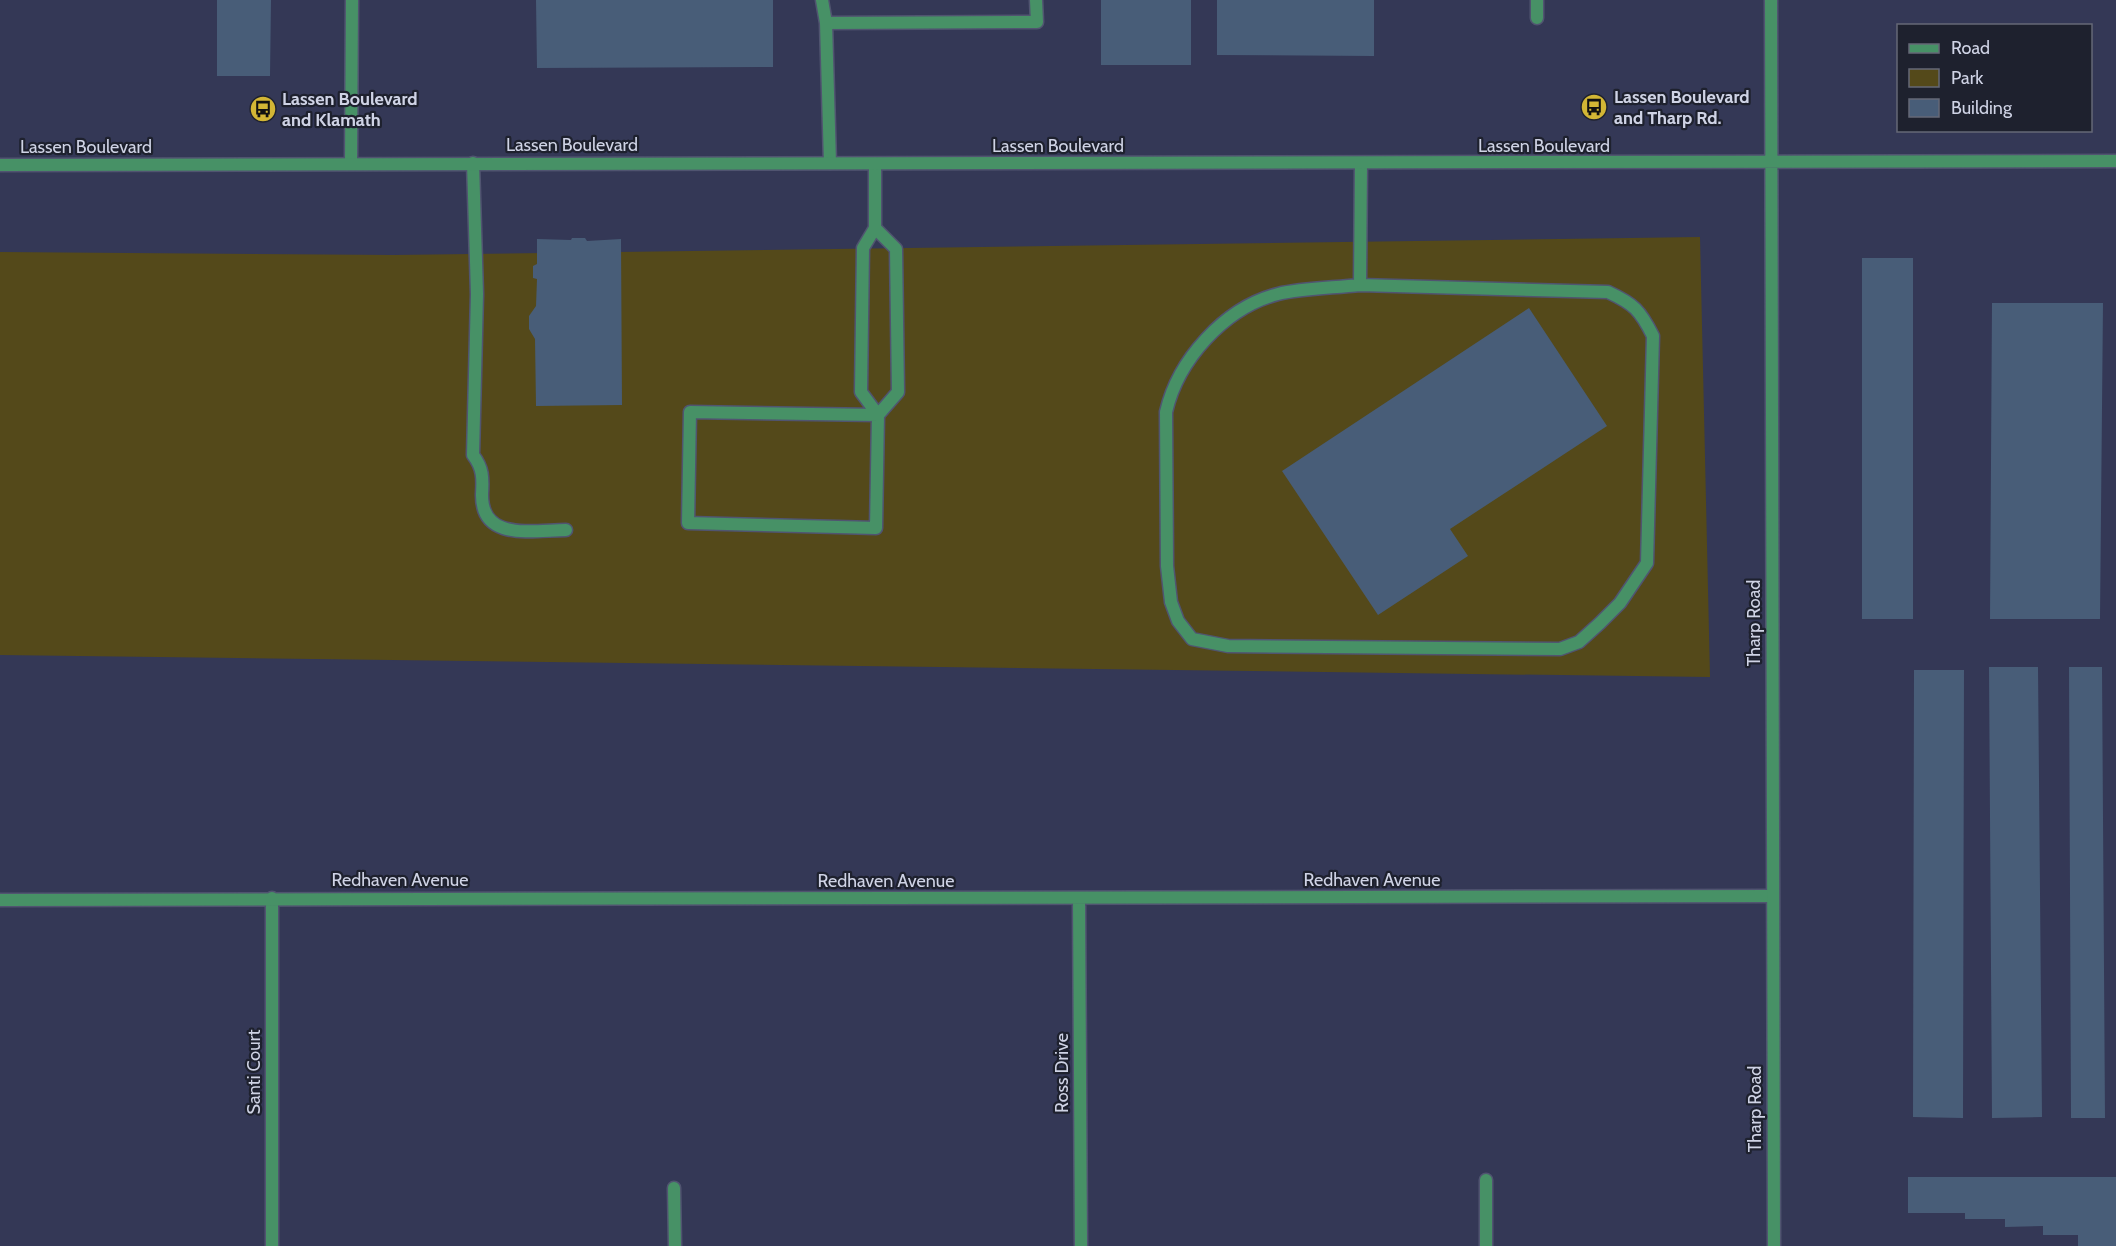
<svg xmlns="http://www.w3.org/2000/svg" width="2116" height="1246" viewBox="0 0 2116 1246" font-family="Cabin,sans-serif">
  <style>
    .green { fill: #54491a }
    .building { fill: #485d78 }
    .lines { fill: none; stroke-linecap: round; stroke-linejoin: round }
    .service-casing { stroke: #505470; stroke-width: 15 }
    .minor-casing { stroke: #505470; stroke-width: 15 }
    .tertiary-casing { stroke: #505470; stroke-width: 15 }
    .service { stroke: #479166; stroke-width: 12 }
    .minor { stroke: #479166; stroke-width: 12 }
    .tertiary { stroke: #479166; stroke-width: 12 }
    .labels { text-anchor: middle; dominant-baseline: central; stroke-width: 4.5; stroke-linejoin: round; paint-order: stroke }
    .poi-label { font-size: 18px; font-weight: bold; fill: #cfd3e5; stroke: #1e212e; text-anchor: start }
    .street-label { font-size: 18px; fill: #cfd3e5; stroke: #1e212e }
  </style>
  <rect width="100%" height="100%" fill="#343856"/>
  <path class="green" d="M1700,237L1710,677L0,655V252L394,255Z"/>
  <path class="building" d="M217,0H271L270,76H217Z
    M536,0H773V67L537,68Z
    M1101,0H1191V65H1101Z
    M1217,0H1374V56L1217,55Z
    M572,238H585L587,241L621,239L622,405L536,406L535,339L529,329V316L536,306L537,279L533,278V266L537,264V239L571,240Z
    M1862,258H1913V619H1862Z
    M1992,303H2103L2100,619H1990Z
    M1529,308L1607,426L1450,529L1468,556L1378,615L1282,471Z
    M1989,667H2038L2042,1117L1992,1118Z
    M2069,667H2102L2105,1118H2071Z
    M1914,670H1964L1963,1118L1913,1117Z
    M1908,1177H2116V1246H2078V1235H2043V1226L2005,1227V1219H1965V1213H1908Z"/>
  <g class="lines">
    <defs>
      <path id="service" d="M1537,0V18
        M473,163L477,294L473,455C483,468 483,478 482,494C481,542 533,530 566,530
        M875,164V228L863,248L861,392L878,415L898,392L896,249L875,228
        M1360,285L1608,292C1634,304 1640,310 1653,336L1647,563L1620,603L1600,623L1579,642L1560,649L1228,646L1192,639L1178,621L1171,602L1167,566L1166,412C1178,360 1224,308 1278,294C1303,288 1333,288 1360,285L1361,164
        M690,412L878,415L876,528L688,523Z"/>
      <path id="minor" d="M822,0L826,23L1037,22L1036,0
        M826,23L830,163
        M351,163L352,0
        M272,898V1246
        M0,900L1772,896
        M1079,900L1081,1246
        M674,1188L675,1246
        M1486,1246V1180"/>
      <path id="tertiary" d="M1771,0L1774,1246
        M0,165L2116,161"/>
    </defs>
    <use href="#service" class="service-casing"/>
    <use href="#minor" class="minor-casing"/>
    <use href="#tertiary" class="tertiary-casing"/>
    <use href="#service" class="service"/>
    <use href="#minor" class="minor"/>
    <use href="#tertiary" class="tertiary"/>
  </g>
  <defs>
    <symbol id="bus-disc" viewBox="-11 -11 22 22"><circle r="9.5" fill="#d3b635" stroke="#1e212e"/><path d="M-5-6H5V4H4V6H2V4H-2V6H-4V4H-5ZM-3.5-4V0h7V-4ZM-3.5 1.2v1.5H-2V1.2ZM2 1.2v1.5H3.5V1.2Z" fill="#111"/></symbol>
  </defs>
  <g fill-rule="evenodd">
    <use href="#bus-disc" x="1579" y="92" width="30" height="30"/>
    <use href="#bus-disc" x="248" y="94" width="30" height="30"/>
  </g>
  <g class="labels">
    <g class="poi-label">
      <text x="1614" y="97">Lassen Boulevard<tspan x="1614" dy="21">and Tharp Rd.</tspan></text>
      <text x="282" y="99">Lassen Boulevard<tspan x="282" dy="21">and Klamath</tspan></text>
    </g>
    <g class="street-label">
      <text x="572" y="145">Lassen Boulevard</text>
      <text x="1058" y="146">Lassen Boulevard</text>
      <text x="1544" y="146">Lassen Boulevard</text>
      <text x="86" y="147">Lassen Boulevard</text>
      <text transform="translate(1754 623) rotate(-90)">Tharp Road</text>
      <text x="400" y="880">Redhaven Avenue</text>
      <text x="1372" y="880">Redhaven Avenue</text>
      <text x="886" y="881">Redhaven Avenue</text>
      <text transform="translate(254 1072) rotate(-90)">Santi Court</text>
      <text transform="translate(1062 1073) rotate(-90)">Ross Drive</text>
      <text transform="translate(1755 1109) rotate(-90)">Tharp Road</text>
    </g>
  </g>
  <rect x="1897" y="24" width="195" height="108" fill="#1e212e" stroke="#656877" stroke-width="1.5"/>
  <rect x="1909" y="44" width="30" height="9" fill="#479166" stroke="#656877" stroke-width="1.5"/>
  <text x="1951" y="54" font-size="18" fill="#cfd3e5">Road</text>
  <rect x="1909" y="69" width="30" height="18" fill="#54491a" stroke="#656877" stroke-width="1.5"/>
  <text x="1951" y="84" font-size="18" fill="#cfd3e5">Park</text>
  <rect x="1909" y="99" width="30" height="18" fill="#485d78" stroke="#656877" stroke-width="1.5"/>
  <text x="1951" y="114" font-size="18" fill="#cfd3e5">Building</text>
</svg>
